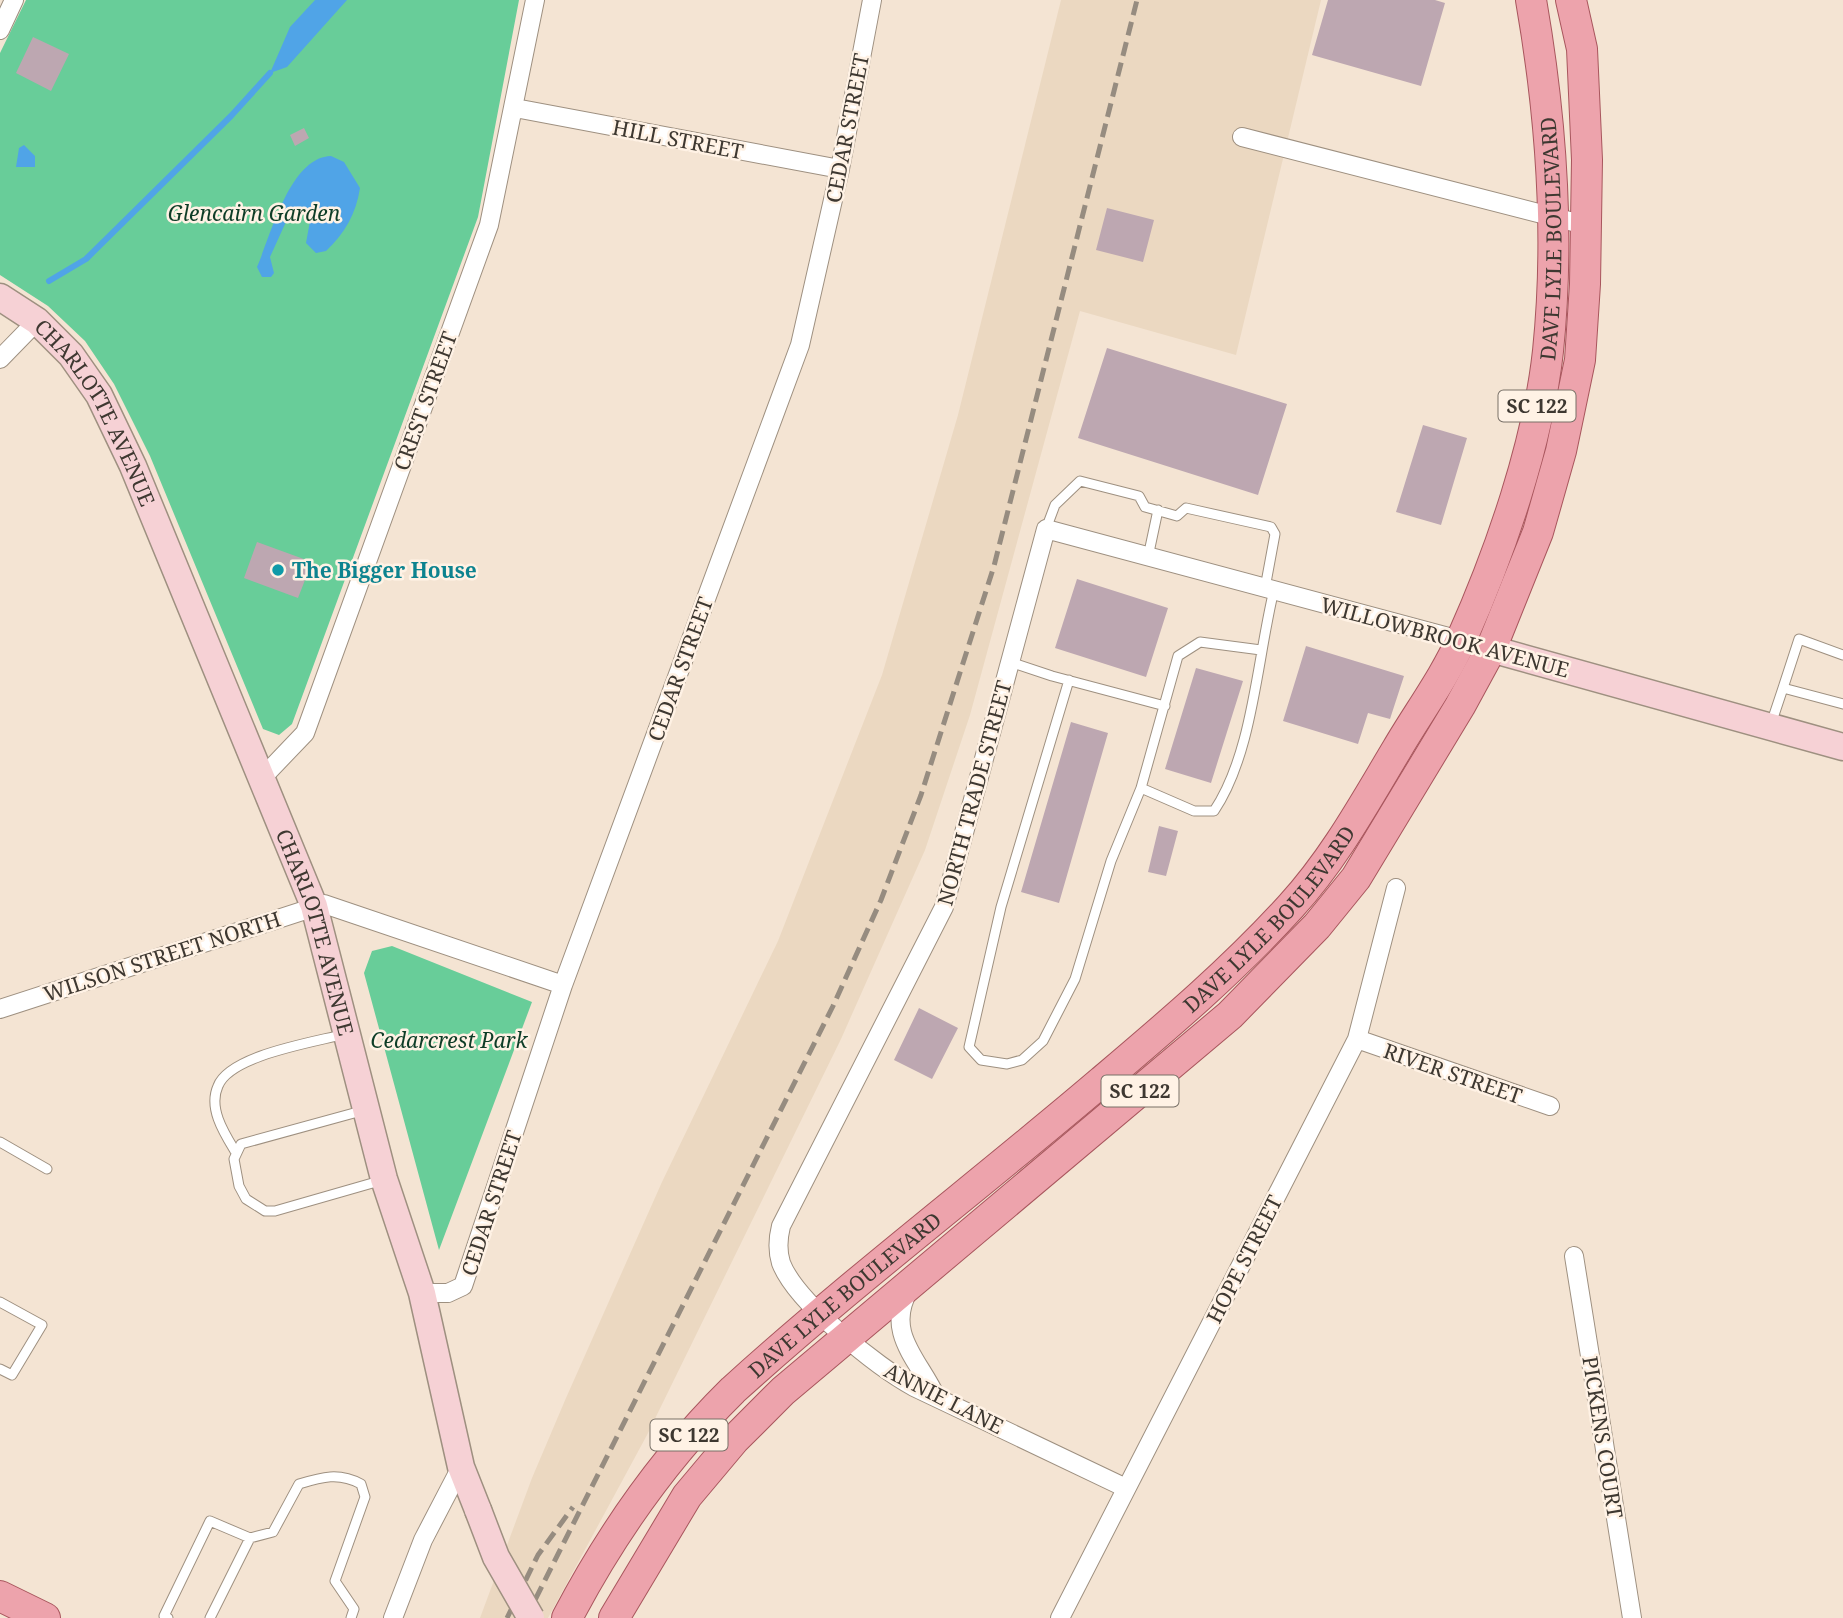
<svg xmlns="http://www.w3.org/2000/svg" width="1843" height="1618" viewBox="0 0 1843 1618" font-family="'Noto Serif',serif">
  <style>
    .built { fill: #ebd8c1 }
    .green { fill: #68cd99 }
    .water { fill: #50a4e7 }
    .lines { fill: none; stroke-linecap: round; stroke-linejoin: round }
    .stream { stroke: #50a4e7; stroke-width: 6 }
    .building { fill: #bda7b1 }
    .lane-casing { stroke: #9e9080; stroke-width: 11 }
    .street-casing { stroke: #9e9080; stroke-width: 20 }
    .secondary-casing { stroke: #9e9080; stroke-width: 29 }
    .primary-casing { stroke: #a8565d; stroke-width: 32 }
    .lane { stroke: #fff; stroke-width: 9 }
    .street { stroke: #fff; stroke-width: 18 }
    .secondary { stroke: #f6d1d5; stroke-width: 26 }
    .primary { stroke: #eda3ac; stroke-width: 30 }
    .rail { stroke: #968c80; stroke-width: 5; stroke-dasharray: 14 7; stroke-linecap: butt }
    .secondary-bridge-casing { stroke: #9e9080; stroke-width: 29; stroke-linecap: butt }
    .secondary-bridge { stroke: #f6d1d5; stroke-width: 26 }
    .culture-dot { fill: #0f9aa8; stroke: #fff2e5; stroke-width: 2.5 }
    .labels { text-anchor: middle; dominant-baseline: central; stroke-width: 5; stroke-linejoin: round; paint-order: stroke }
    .shield { fill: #fff2e5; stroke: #787067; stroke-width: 2 }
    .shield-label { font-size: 19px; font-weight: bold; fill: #3e3831 }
    .street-label { font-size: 21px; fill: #3e3831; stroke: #fff2e5 }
    .park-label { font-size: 21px; font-style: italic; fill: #0e3d27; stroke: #fff2e5 }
    .culture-label { font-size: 21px; font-weight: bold; fill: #0d838f; stroke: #fff2e5; text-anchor: start }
  </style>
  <rect width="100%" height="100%" fill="#f4e4d3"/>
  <path class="built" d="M1061,0H1321L1236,355L1080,311L970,715L925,850L841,1039L647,1435L548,1618H480L532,1478L566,1398L662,1182L778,941L882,675L958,415Z"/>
  <path class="green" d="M26,0H519L478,217L292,724L279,735L263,729L150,456L114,384L85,341L48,306L0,275V53Z
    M392,946L532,1002L439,1250L364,973L372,951Z"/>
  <path class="water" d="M315,0H347L287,67L270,73L290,27Z
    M24,145L35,156V167H16L19,148Z
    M331,156L344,162L360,188C356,214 345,233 326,251L316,253L306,243L310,221L306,213L295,210L290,213L270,257L274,273L271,277H262L257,267C271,235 290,157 331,156Z"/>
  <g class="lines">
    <path class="stream" d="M49,281L86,259L231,116L270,73"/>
  </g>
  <path class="building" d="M1328,0H1435L1445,3L1421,86L1312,55Z
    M33,37L69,54L51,91L16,73Z
    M304,128L309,138L295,146L290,135Z
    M1107,208L1154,220L1143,262L1096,250Z
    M1107,348L1287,404L1258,495L1078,438Z
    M1423,425L1467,438L1441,525L1396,512Z
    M257,542L312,562L298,598L244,578Z
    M1077,579L1168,608L1146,677L1055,648Z
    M1306,646L1404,676L1390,719L1368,713L1358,744L1283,721Z
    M1196,668L1243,681L1211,783L1165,769Z
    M1071,722L1108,733L1059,903L1021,892Z
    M1159,826L1178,831L1166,876L1148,872Z
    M919,1008L958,1028L932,1079L894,1060Z"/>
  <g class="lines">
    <defs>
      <path id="lane" d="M1046,529L1055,505L1080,481L1139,496L1145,507L1177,516L1186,508L1271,527L1275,534L1265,588
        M1148,557L1158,510
        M1010,662L1052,676L1165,706
        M1069,680L1001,907L969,1047L981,1060L1007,1064L1022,1060L1043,1041L1075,979L1111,861L1141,788L1178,656L1200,642L1261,650
        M1783,688L1799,639L1843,655
        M1771,724L1783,688L1843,704
        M1141,788L1194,811H1214C1253,753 1257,659 1274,590
        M365,1110L241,1144L234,1159L239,1186L246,1199L265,1211H275L383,1180
        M0,1142L47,1169
        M235,1151C224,1133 208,1108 218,1086C230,1055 315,1042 345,1034
        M0,1302L42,1325L12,1375L0,1369
        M168,1618L164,1616L210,1521L250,1538
        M210,1618L250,1538L273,1532L299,1484C322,1477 339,1472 361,1484L365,1497L335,1581L354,1609L351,1618"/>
      <path id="street" d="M0,30L14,0
        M515,108L840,169
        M1242,137L1585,225
        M0,359L37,321
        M261,779L305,733L489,225L535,0
        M0,1009L324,904L563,985
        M1357,1039L1550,1106
        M1574,1256L1632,1618
        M909,1290C884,1333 920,1361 936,1397
        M422,1293H448L463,1286L563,985L800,345L840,169L872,0
        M1126,1488L914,1387C877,1367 796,1302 781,1263C777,1250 778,1238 781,1226L944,907L1046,529L1467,642
        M393,1618L423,1540L461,1467
        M1060,1618L1357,1039L1396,888"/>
      <g id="secondary">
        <path id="s1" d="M0,297L37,321L71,355L99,395L133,466L314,906L384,1179L422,1293L461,1467L478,1510"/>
        <path d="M1491,649L1843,747"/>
      </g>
      <g id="primary">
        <path d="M0,1596L45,1618"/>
        <path id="s2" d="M567,1618C611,1534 666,1456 733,1390C852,1282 980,1185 1102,1081C1168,1025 1233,970 1291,906C1334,859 1364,804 1397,749C1418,713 1445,677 1462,638C1500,553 1538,444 1548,351C1560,235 1551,115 1531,0"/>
        <path d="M614,1618L687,1496L734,1440L783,1391L1230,1015L1317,926L1356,878L1460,706L1491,649L1538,532L1561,451L1580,360L1585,284L1587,160L1582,49L1571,0"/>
      </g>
    </defs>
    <use href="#lane" class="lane-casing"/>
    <use href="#street" class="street-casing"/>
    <use href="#secondary" class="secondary-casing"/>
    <use href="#primary" class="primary-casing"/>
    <use href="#lane" class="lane"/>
    <use href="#street" class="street"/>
    <use href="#secondary" class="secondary"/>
    <use href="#primary" class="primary"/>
    <path class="rail" d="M507,1618L538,1555L573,1507
      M526,1618L833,1006L881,900L921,795L994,566L1137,0"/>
    <defs>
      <path id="secondary-bridge" d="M478,1510L496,1557L531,1618"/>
    </defs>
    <use href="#secondary-bridge" class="secondary-bridge-casing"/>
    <use href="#secondary-bridge" class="secondary-bridge"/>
  </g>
  <circle class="culture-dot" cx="278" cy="570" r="7"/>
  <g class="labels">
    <g class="shield">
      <rect x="1498.5" y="390.5" width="77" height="31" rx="5"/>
      <rect x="1101.5" y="1075.5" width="77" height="31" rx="5"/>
      <rect x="650.5" y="1419.5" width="77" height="31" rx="5"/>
    </g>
    <g class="shield-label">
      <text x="1537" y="406">SC 122</text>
      <text x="1140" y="1091">SC 122</text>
      <text x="689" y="1435">SC 122</text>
    </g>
    <g class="street-label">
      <text transform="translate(847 128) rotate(-79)">CEDAR STREET</text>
      <text transform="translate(678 139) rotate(11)">HILL STREET</text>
      <text stroke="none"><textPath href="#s2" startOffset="1754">DAVE LYLE BOULEVARD</textPath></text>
      <text transform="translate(425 401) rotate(-70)">CREST STREET</text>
      <text stroke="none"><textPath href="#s1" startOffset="154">CHARLOTTE AVENUE</textPath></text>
      <text transform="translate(1445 637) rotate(15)">WILLOWBROOK AVENUE</text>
      <text transform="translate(680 669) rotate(-70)">CEDAR STREET</text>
      <text transform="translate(974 793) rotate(-75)">NORTH TRADE STREET</text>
      <text stroke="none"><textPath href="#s2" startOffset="998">DAVE LYLE BOULEVARD</textPath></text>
      <text stroke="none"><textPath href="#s1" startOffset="721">CHARLOTTE AVENUE</textPath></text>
      <text transform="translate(162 956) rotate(-18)">WILSON STREET NORTH</text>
      <text transform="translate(1453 1073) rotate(19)">RIVER STREET</text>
      <text transform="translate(491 1203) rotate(-72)">CEDAR STREET</text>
      <text transform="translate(1244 1259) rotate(-63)">HOPE STREET</text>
      <text stroke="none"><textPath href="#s2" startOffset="430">DAVE LYLE BOULEVARD</textPath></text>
      <text transform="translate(944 1398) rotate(27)">ANNIE LANE</text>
      <text transform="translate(1603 1437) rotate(81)">PICKENS COURT</text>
    </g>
    <g class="park-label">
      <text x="254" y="213">Glencairn Garden</text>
      <text x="449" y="1040">Cedarcrest Park</text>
    </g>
    <g class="culture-label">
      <text x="292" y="570">The Bigger House</text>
    </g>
  </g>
</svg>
